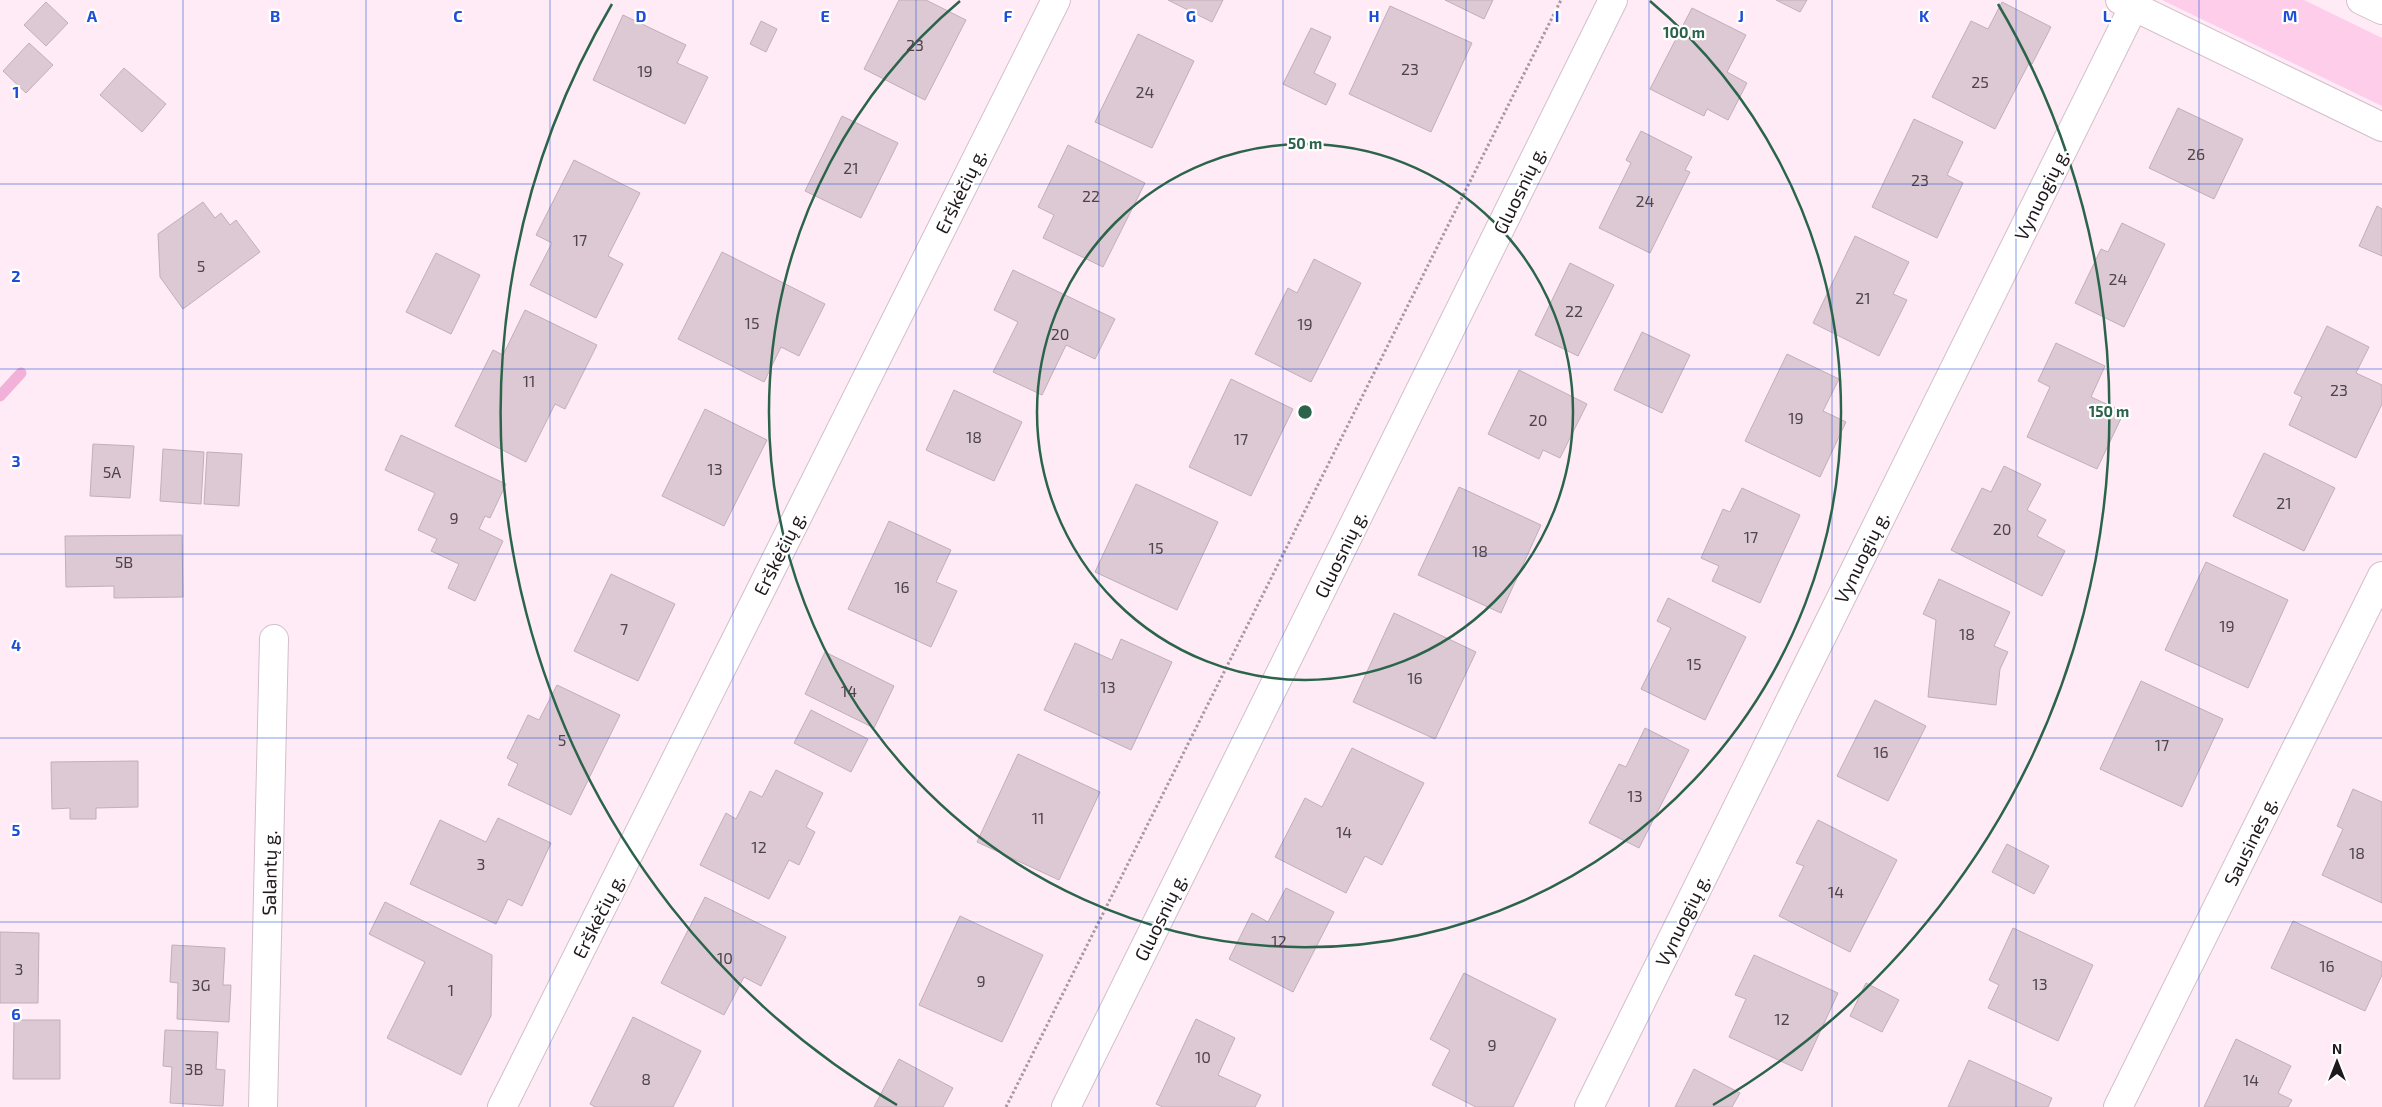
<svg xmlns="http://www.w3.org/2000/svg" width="2382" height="1107" viewBox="0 0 2382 1107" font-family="'Exo 2',sans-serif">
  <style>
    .green { fill: #fecdea }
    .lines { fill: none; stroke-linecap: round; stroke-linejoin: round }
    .stream { stroke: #f2b1d8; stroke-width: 11 }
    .building { fill: #ddc9d4; stroke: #c0aeb8 }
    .street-casing { stroke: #d2bfca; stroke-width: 30 }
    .secondary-casing { stroke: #d2bfca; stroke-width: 30 }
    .path { stroke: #a899a1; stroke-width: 3; stroke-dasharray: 2.5 2.5; stroke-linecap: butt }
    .street { stroke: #fff; stroke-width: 28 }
    .secondary { stroke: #fff; stroke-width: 28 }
    .grid { fill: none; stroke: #1d4ed8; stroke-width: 1; stroke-opacity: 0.55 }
    .ring { fill: none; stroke: #2c644b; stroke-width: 2.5 }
    .labels { text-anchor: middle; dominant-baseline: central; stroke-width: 4.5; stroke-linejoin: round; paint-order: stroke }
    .number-label { font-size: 16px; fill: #4e444a }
    .street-label { font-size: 19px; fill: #1f181c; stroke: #fff }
    .grid-label { font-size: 16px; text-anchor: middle; font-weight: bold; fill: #1d4ed8; stroke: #fff; stroke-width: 4.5; stroke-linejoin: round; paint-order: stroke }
    .centre { fill: #2c644b; stroke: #fff; stroke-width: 2.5 }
    .ring-label { font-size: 15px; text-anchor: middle; font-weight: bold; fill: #2c644b; stroke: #fff; stroke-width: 4.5; stroke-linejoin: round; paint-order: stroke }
  </style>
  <rect width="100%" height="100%" fill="#ffebf6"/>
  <path class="green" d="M2162,0H2304L2382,38V106Z"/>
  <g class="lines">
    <path class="stream" d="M0,396L21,373"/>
  </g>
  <path class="building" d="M899,0H926L966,20L925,100L864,69Z
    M1168,0H1223L1212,22Z
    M1445,0H1493L1484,19Z
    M1776,0H1807L1800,12Z
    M46,2L68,23L46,46L24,25Z
    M2002,2L2051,27L2032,64L2029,63L1995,129L1932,97L1971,21L1988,29Z
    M1390,6L1472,43L1431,132L1349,94Z
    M1692,8L1746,35L1727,72L1747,83L1728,120L1707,109L1704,116L1650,89Z
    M623,15L686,45L677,63L708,77L685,124L593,80Z
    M761,21L777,29L766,52L750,44Z
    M1311,28L1331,37L1314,73L1336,84L1326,105L1283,84Z
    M1138,34L1194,61L1152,148L1095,122Z
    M29,43L53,65L26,93L3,71Z
    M124,68L166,104L142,132L100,95Z
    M2178,108L2243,139L2214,199L2149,168Z
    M842,116L898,143L861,218L805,191Z
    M1914,119L1963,142L1947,175L1963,183L1937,238L1872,207Z
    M1641,131L1692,157L1685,170L1690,172L1650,253L1599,228L1631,163L1626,160Z
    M1068,145L1145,183L1103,267L1043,238L1054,215L1038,207Z
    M574,160L640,193L608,256L623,264L596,318L530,285L552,243L536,235Z
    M203,202L215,218L221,213L230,225L236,220L260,252L183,309L160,277L158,234Z
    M2377,206L2382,209V256L2359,246Z
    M2122,223L2165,244L2124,327L2075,303L2101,249L2108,252Z
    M1855,236L1909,262L1893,294L1907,300L1879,356L1813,323Z
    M722,252L825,304L799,356L781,347L764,382L678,339Z
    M436,253L480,275L451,334L406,312Z
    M1314,259L1361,283L1311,382L1255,354L1288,288L1297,293Z
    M1570,263L1614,285L1578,356L1535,335Z
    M1013,270L1115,319L1095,359L1066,345L1042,395L993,372L1018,322L994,310Z
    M525,310L597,345L565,409L555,404L526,462L455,426L493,350L503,355Z
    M2327,326L2369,347L2356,373L2382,385V404L2356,458L2289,425L2302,397L2294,393Z
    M1642,332L1690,355L1662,413L1614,390Z
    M2056,343L2105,366L2091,397L2124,412L2097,469L2027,437L2050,387L2038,381Z
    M1787,354L1839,379L1823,411L1846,422L1820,477L1745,441Z
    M1519,370L1587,404L1560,458L1543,450L1539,459L1488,434Z
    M1231,379L1293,409L1251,496L1189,467Z
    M954,390L1022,422L994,481L926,450Z
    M705,409L767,440L724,526L662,496Z
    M401,435L506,484L490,518L485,516L479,529L503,541L475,601L448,588L459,564L431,551L437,539L418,530L435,493L385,470Z
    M93,444L134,446L130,498L90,496Z
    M163,449L204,452L201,504L160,501Z
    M207,452L242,454L239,506L204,504Z
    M2264,453L2335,488L2304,551L2233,516Z
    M2004,466L2041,484L2027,510L2046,520L2037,536L2065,551L2042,596L1951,550L1982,488L1991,492Z
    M1136,484L1218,522L1177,610L1095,572Z
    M1459,487L1541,525L1501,613L1418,575Z
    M1742,488L1800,515L1760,603L1712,581L1719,566L1701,558L1723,509L1730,512Z
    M889,521L951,550L936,582L957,591L931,647L848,609Z
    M182,535L183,597L114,598V586L66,587L65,536Z
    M2206,562L2288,600L2248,688L2165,650Z
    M611,574L675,604L638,681L574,651Z
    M1939,579L2010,612L1994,646L2008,652L2000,669L1996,705L1928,697L1936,620L1923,614Z
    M1668,598L1746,637L1705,720L1641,689L1671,628L1657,621Z
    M1394,613L1476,652L1435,739L1353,702Z
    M1121,639L1172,662L1131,750L1044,710L1075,643L1112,660Z
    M825,652L894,686L874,728L805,694Z
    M2141,681L2223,719L2182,807L2100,769Z
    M557,685L620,715L571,815L508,785L518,764L507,758L528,715L539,720Z
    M1875,700L1926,726L1888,801L1837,776Z
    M811,710L868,739L851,772L794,743Z
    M1645,728L1689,750L1639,848L1589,823L1619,764L1626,767Z
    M1352,748L1424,783L1382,865L1365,856L1346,893L1275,857L1305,798L1322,807Z
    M1018,754L1100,792L1059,880L977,842Z
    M138,761V807L96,808V819H70V808L52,809L51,762Z
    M776,770L823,793L806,827L815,832L799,865L789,860L769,899L700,865L726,813L736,819L750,791L762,797Z
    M2353,789L2382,802V903L2322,875L2343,829L2337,826Z
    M498,818L551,843L522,906L508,899L496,924L410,884L440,820L486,842Z
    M1818,820L1897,860L1850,952L1779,916L1804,866L1796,863Z
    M2007,844L2049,866L2034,894L1992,872Z
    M1286,888L1334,912L1293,992L1229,959L1252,913L1268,922Z
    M705,897L786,937L761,986L744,977L724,1015L661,983Z
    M385,902L492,955L491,1016L461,1075L387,1038L425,962L369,934Z
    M960,916L1043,955L1002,1042L919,1005Z
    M2293,921L2382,962V975L2365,1011L2271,968Z
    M2013,928L2093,965L2058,1041L1988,1008L1999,985L1989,980Z
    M0,932L39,933L38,1003H0Z
    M172,945L225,948L223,985H231L229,1022L177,1019L178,983L170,982Z
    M1754,955L1838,993L1802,1071L1729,1037L1746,999L1735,995Z
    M1464,973L1556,1019L1513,1107H1476L1432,1085L1450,1050L1430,1039Z
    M1866,983L1899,1000L1882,1032L1850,1016Z
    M633,1017L701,1051L673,1107H595L590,1104Z
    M1196,1019L1235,1038L1218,1075L1261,1095L1255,1107H1163L1156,1104Z
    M14,1020H60V1079H13Z
    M165,1030L218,1032L216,1069L225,1070L223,1106L170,1103L172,1067L163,1066Z
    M2236,1039L2291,1066L2278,1093L2292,1100L2288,1107H2204Z
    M899,1059L953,1088L943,1107H874Z
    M1969,1060L2052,1098L2048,1107H1948Z
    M1694,1069L1740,1093L1732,1107H1675Z"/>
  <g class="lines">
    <defs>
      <path id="street" d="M2120,0L2382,127
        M263,1107L274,639
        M502,1107L1056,0
        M1066,1107L1613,0
        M1589,1107L2134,6
        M2118,1107L2382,576"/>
      <path id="secondary" d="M2361,0L2382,10"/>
    </defs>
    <use href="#street" class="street-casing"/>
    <use href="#secondary" class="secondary-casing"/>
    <path class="path" d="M1006,1107L1561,0"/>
    <use href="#street" class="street"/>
    <use href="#secondary" class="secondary"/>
  </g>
  <path class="grid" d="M183,0V1107M366,0V1107M550,0V1107M733,0V1107M916,0V1107M1099,0V1107M1283,0V1107M1466,0V1107M1649,0V1107M1832,0V1107M2016,0V1107M2199,0V1107M0,184H2382M0,369H2382M0,554H2382M0,738H2382M0,922H2382"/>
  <g class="ring">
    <circle cx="1305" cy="412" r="268"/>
    <path d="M1650 1A536 536 0 1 1 960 1"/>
    <path d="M897 1105A804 804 0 0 1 612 4M1998 4A804 804 0 0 1 1713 1105"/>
  </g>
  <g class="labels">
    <g class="number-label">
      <text x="915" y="44">23</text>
      <text x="1410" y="68">23</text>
      <text x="645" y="70">19</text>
      <text x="1980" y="81">25</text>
      <text x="1145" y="91">24</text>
      <text x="2196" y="153">26</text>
      <text x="851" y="167">21</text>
      <text x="1920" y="179">23</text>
      <text x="1091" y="195">22</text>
      <text x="1645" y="200">24</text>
      <text x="580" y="239">17</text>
      <text x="201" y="265">5</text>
      <text x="2118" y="278">24</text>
      <text x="1863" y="297">21</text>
      <text x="1574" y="310">22</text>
      <text x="752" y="322">15</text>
      <text x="1305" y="323">19</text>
      <text x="1060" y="333">20</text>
      <text x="529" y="380">11</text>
      <text x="2339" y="389">23</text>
      <text x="1796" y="417">19</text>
      <text x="1538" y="419">20</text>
      <text x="974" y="436">18</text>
      <text x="1241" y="438">17</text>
      <text x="715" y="468">13</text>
      <text x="112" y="471">5A</text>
      <text x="2284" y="502">21</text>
      <text x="454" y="517">9</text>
      <text x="2002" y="528">20</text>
      <text x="1751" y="536">17</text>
      <text x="1156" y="547">15</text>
      <text x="1480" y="550">18</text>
      <text x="124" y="561">5B</text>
      <text x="902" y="586">16</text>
      <text x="2227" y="625">19</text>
      <text x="624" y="628">7</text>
      <text x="1967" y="633">18</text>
      <text x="1694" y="663">15</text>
      <text x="1415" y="677">16</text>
      <text x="1108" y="686">13</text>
      <text x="849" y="690">14</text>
      <text x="562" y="739">5</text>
      <text x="2162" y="744">17</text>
      <text x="1881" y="751">16</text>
      <text x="1635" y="795">13</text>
      <text x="1038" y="817">11</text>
      <text x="1344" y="831">14</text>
      <text x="759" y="846">12</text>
      <text x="2357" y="852">18</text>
      <text x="481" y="863">3</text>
      <text x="1836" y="891">14</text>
      <text x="1279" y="940">12</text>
      <text x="725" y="957">10</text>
      <text x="2327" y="965">16</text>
      <text x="19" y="968">3</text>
      <text x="981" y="980">9</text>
      <text x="2040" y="983">13</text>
      <text x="201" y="984">3G</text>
      <text x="451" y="989">1</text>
      <text x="1782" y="1018">12</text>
      <text x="1492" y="1044">9</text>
      <text x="1203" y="1056">10</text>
      <text x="194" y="1068">3B</text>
      <text x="646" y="1078">8</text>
      <text x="2251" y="1079">14</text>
    </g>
    <g class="street-label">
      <text transform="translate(1519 190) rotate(-64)">Gluosnių g.</text>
      <text transform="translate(960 191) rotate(-64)">Erškėčių g.</text>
      <text transform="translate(2041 194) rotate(-64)">Vynuogių g.</text>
      <text transform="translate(779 553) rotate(-63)">Erškėčių g.</text>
      <text transform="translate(1340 554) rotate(-64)">Gluosnių g.</text>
      <text transform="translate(1861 557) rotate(-64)">Vynuogių g.</text>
      <text transform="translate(2250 841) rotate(-64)">Sausinės g.</text>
      <text transform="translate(269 873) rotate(-89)">Salantų g.</text>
      <text transform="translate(598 916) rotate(-63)">Erškėčių g.</text>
      <text transform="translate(1160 917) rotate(-64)">Gluosnių g.</text>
      <text transform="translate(1682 920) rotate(-64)">Vynuogių g.</text>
    </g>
  </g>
  <g class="grid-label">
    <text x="92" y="22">A</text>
    <text x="275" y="22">B</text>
    <text x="458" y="22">C</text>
    <text x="641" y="22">D</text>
    <text x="825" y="22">E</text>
    <text x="1008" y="22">F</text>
    <text x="1191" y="22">G</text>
    <text x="1374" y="22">H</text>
    <text x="1557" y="22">I</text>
    <text x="1741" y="22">J</text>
    <text x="1924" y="22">K</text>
    <text x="2107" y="22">L</text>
    <text x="2290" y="22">M</text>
    <text x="16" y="98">1</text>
    <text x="16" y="282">2</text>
    <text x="16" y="467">3</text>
    <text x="16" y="651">4</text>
    <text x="16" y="836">5</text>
    <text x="16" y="1020">6</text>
  </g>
  <circle cx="1305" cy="412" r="8" class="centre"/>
  <g class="ring-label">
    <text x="1684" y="38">100 m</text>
    <text x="1305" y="149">50 m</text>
    <text x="2109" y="417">150 m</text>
  </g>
  <g transform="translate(2337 1062)" stroke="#ffffff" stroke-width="4" paint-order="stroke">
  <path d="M0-4L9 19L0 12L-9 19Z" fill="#1f181c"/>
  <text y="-8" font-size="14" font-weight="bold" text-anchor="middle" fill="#1f181c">N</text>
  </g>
</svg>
